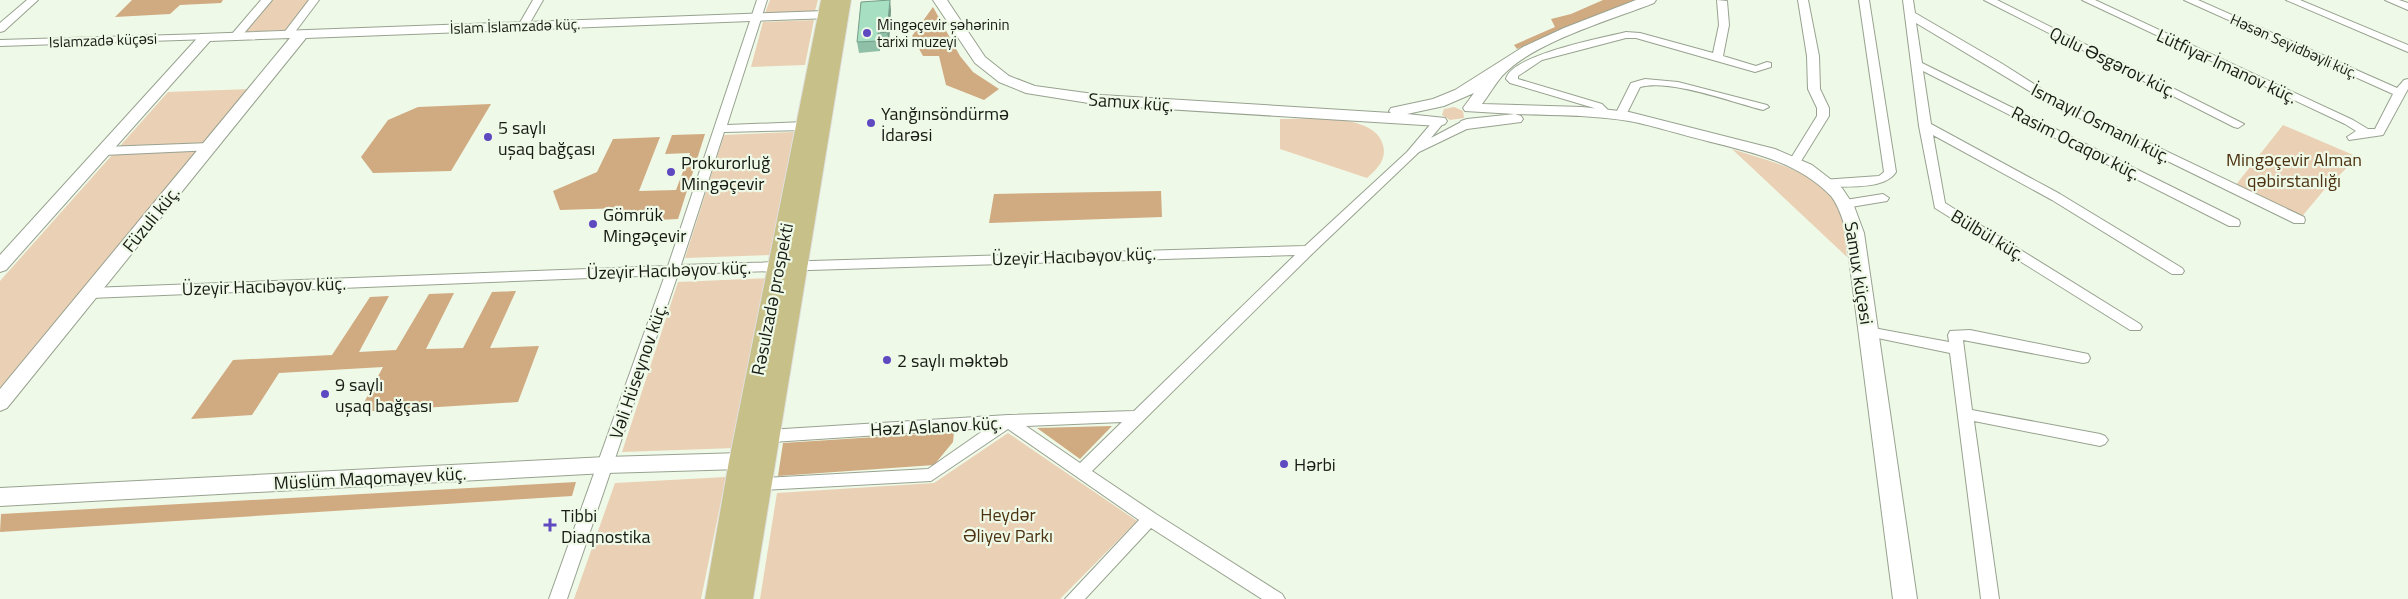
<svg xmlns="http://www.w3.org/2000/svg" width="2408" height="599" viewBox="0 0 2408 599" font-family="'Titillium Web',sans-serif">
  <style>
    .green { fill: #ead0b4 }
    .forest { fill: #d0aa80 }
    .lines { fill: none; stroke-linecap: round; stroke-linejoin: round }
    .street-casing { stroke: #98a290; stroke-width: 2 }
    .secondary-casing { stroke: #98a290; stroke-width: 2 }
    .primary-casing { stroke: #dfdfde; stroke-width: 2 }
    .street { fill: #fff; fill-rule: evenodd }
    .secondary { fill: #fff; fill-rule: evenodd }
    .primary { fill: #c8c089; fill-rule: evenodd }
    .wall { fill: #8fc0a7 }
    .shaded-wall { fill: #749c88 }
    .building { fill: #a6dfc2; stroke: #749c88 }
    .poi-dot { fill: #5e49c1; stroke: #eff9e7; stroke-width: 2 }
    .labels { text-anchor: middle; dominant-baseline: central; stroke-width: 4.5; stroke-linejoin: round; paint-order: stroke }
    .far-poi-label { font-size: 15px; fill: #171b14; stroke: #eff9e7; text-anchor: start }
    .far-street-label { font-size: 15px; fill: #171b14; stroke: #eff9e7 }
    .street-label { font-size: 18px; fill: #171b14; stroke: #eff9e7 }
    .poi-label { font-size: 18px; fill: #171b14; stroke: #eff9e7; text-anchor: start }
    .park-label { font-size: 18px; fill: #4d3311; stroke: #eff9e7 }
  </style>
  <rect width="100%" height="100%" fill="#eff9e7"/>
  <path class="green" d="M273,0H311L287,30L245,32Z
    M770,0H818L815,11L765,13Z
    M814,20L805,65L751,67L763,22Z
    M251,89L0,389V281L168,92Z
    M1454,107L1463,111L1464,118L1450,120L1442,115L1444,109Z
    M1280,119C1306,119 1375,112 1383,145C1387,160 1377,169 1367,178L1280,149Z
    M2283,125L2358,157L2324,190L2299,220L2235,186Z
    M794,132L771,255L685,258L724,135Z
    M1732,149C1767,161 1811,169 1834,201C1845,216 1845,239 1847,257Z
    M768,278L735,448L622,452L678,282Z
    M1008,433L1137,521L1060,599H760L777,493L934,483Z
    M726,477L701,599H574L615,483Z"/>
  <path class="forest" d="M132,0H223L221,3L180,5L170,14L115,17Z
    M1603,0H1635L1517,49L1514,45L1555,27L1551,19L1571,14Z
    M933,7L960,56L973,72L999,89L984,100L946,85L939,56H923L912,36Z
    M491,104L451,171L373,173L361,157L388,120L418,107Z
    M705,134L678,219L617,222L622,208L560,210L553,191L597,172L613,139L660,137L639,191L676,190L690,153L665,154L672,135Z
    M1161,191L1162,217L989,223L994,194Z
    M516,291L490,348L539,346L518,402L359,412L383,367L279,373L252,415L191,419L233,360L332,355L370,297L389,296L359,352L396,350L429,294L454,293L426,349L463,348L492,292Z
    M1112,426L1080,459L1037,428Z
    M954,432L953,442L934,465L778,476L783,443Z
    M576,482L572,496L0,532L1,514Z"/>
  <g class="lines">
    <defs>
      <path id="street" d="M27,0H38L4,31L0,32V23Z
        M261,0H272L240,38H232V34Z
        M309,0H319L292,36H284L283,34Z
        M533,0H543L527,28H519L518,26Z
        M757,0H767L727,125L805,122L811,126L805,130L724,132L681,265L1305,246L1407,152L1435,119H1443L1445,121L1431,138L1463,121H1471L1473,124L1471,127L1419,152L1313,253L1092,471L1156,514L1282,594L1285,599H1262L1151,528L1085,599H1065L1139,520L1008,429L931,481L760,490L754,488L748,480L750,476L756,474L764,478L928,469L987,428L772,442L763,447L758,445L755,441L763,432L768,430L1008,415L1134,411L1295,255L678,274L567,599H549L665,275L90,298L83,293L90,288L668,266ZM1122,422L1080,463L1026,426Z
        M1717,0L1727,1L1729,25L1723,56L1756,66L1767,62L1771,63V67L1755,72L1636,38H1626L1542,60L1518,76V79L1602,104L1612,114L1606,118L1594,108L1510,83L1506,79C1511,55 1602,38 1626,32L1640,33L1713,53L1719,25Z
        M1798,0H1808L1819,56L1820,89L1829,108V116L1798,166L1794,167L1788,163L1817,116V108L1808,89L1807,56Z
        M1859,0H1869L1896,172C1885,190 1846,186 1826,187L1822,186L1820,183L1822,180L1879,176L1884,172Z
        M1903,0H1913L1915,13L2001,63L2059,100L2304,217L2305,220L2304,223H2294L2051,104L1916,23L1922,63L2239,220L2240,223L2239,226H2229L1923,71L1931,124L2060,194L2182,268L2184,271L2182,274H2172L2052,200L1933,135L1945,203L2140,324L2142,327L2140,330H2130L1935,208L1919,126Z
        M1984,0H1997L2244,124L2238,128L2234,127Z
        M2082,0H2095L2353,120L2368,129H2375L2393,94L2184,0H2198L2397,88L2404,80L2408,79V89L2383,135L2349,140L2347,137L2356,131L2345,124Z
        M2286,0H2300L2408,45V52Z
        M2385,0H2399L2408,3V10Z
        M206,34L211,37L210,39L0,46V40Z
        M1645,79L1678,82L1767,105L1769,107L1763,110C1731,102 1671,79 1640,87L1625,117H1617L1615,115L1631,83Z
        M210,143L214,144L216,147L214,150L104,155L98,151L104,147Z
        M1883,194L1889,198L1887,201L1845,208L1839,204L1845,200Z
        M1868,327L1949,342L1948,335L1950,331L1970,330L2083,353L2088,354L2090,358L2088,362L2083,363L1963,340L1972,410L2100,434L2105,436L2108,440L2105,444L2100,446L1974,421L1999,599H1981L1950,353L1863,335L1861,332L1863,329Z"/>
      <path id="secondary" d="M933,0H947L985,57L1009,76L1035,86L1101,95L1391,113L1389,111L1391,108L1433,99L1455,90L1523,47L1564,28L1636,0H1656L1654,3C1611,20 1533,42 1502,76C1495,84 1489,95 1482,104L1582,107L1629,112L1775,149L1812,165L1842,188L1854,206L1864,233L1917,599H1893L1845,227C1842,217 1838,205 1831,196C1799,162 1751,152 1707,141C1681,135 1656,126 1629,121C1592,115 1553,115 1515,114L1521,116L1523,119L1521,122L1467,129L1461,127L1459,124L1461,121L1467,119L1515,114L1465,111L1463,108L1474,93L1444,106L1407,114L1445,118L1447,121L1445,124L1439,126L1101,105L1026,93L999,82L975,63Z
        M825,11L830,12L832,15L830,18L306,38L7,408L0,411V389L290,38L210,41L6,270L0,272V255L201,34Z
        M741,453L748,455L752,461L748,467L741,469L606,473L0,506V488L606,457Z"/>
      <path id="primary" d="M821,0H851L753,599H705L729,461Z"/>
    </defs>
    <use href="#street" class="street-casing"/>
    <use href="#secondary" class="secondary-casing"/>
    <use href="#primary" class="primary-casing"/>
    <use href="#street" class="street"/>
    <use href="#secondary" class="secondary"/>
    <use href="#primary" class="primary"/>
  </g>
  <path class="wall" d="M891,10L889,43H880V51L859,53L857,42Z"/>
  <path class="shaded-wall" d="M890,0L891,10L889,43L887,32Z
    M878,33L880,43V51L878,41Z"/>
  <path class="building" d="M890,0L887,32L878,33V41L857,42L861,2Z"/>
  <g class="poi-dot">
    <circle cx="867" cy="33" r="5"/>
    <circle cx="871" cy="123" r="5"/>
    <circle cx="488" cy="137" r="5"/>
    <circle cx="671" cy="172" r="5"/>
    <circle cx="593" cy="224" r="5"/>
    <circle cx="887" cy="360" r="5"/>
    <circle cx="325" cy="394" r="5"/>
    <circle cx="1284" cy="464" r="5"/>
    <path d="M547.5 517.5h5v5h5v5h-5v5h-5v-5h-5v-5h5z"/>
  </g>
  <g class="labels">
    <g class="far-poi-label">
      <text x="877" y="24">Mingəçevir şəhərinin<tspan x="877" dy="17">tarixi muzeyi</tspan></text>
    </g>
    <g class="far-street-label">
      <text transform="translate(515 26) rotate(-2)">İslam İslamzadə küç.</text>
      <text transform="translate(103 40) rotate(-2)">Islamzadə küçəsi</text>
      <text transform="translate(2294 46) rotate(24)">Həsən Seyidbəyli küç.</text>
    </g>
    <g class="street-label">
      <text transform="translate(2113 62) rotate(26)">Qulu Əsgərov küç.</text>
      <text transform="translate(2227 66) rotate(25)">Lütfiyar İmanov küç.</text>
      <text transform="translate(1131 102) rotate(4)">Samux küç.</text>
      <text transform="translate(2101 123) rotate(27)">İsmayıl Osmanlı küç.</text>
      <text transform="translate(2076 143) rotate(27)">Rasim Ocaqov küç.</text>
      <text transform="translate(151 219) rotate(-51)">Füzuli küç.</text>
      <text transform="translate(1988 235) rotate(31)">Bülbül küç.</text>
      <text transform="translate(1074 256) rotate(-2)">Üzeyir Hacıbəyov küç.</text>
      <text transform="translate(669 270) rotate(-2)">Üzeyir Hacıbəyov küç.</text>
      <text transform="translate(1859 273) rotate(81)">Samux küçəsi</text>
      <text transform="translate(264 286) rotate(-2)">Üzeyir Hacıbəyov küç.</text>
      <text transform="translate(772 299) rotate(-79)">Rəsulzadə prospekti</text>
      <text transform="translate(638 371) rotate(-71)">Vəli Hüseynov küç.</text>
      <text transform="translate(936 426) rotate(-3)">Həzi Aslanov küç.</text>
      <text transform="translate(370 478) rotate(-3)">Müslüm Maqomayev küç.</text>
    </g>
    <g class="poi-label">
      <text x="881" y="113">Yanğınsöndürmə<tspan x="881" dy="21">İdarəsi</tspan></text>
      <text x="498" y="127">5 saylı<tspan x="498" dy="21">uşaq bağçası</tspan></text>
      <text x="681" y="162">Prokurorluğ<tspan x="681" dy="21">Mingəçevir</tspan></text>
      <text x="603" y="214">Gömrük<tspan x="603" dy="21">Mingəçevir</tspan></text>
      <text x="897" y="360">2 saylı məktəb</text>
      <text x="335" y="384">9 saylı<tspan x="335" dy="21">uşaq bağçası</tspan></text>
      <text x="1294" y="464">Hərbi</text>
      <text x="561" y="515">Tibbi<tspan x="561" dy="21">Diaqnostika</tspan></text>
    </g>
    <g class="park-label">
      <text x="2294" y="159">Mingəçevir Alman<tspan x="2294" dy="21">qəbirstanlığı</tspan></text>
      <text x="1008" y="514">Heydər<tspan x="1008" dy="21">Əliyev Parkı</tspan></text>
    </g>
  </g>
</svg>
